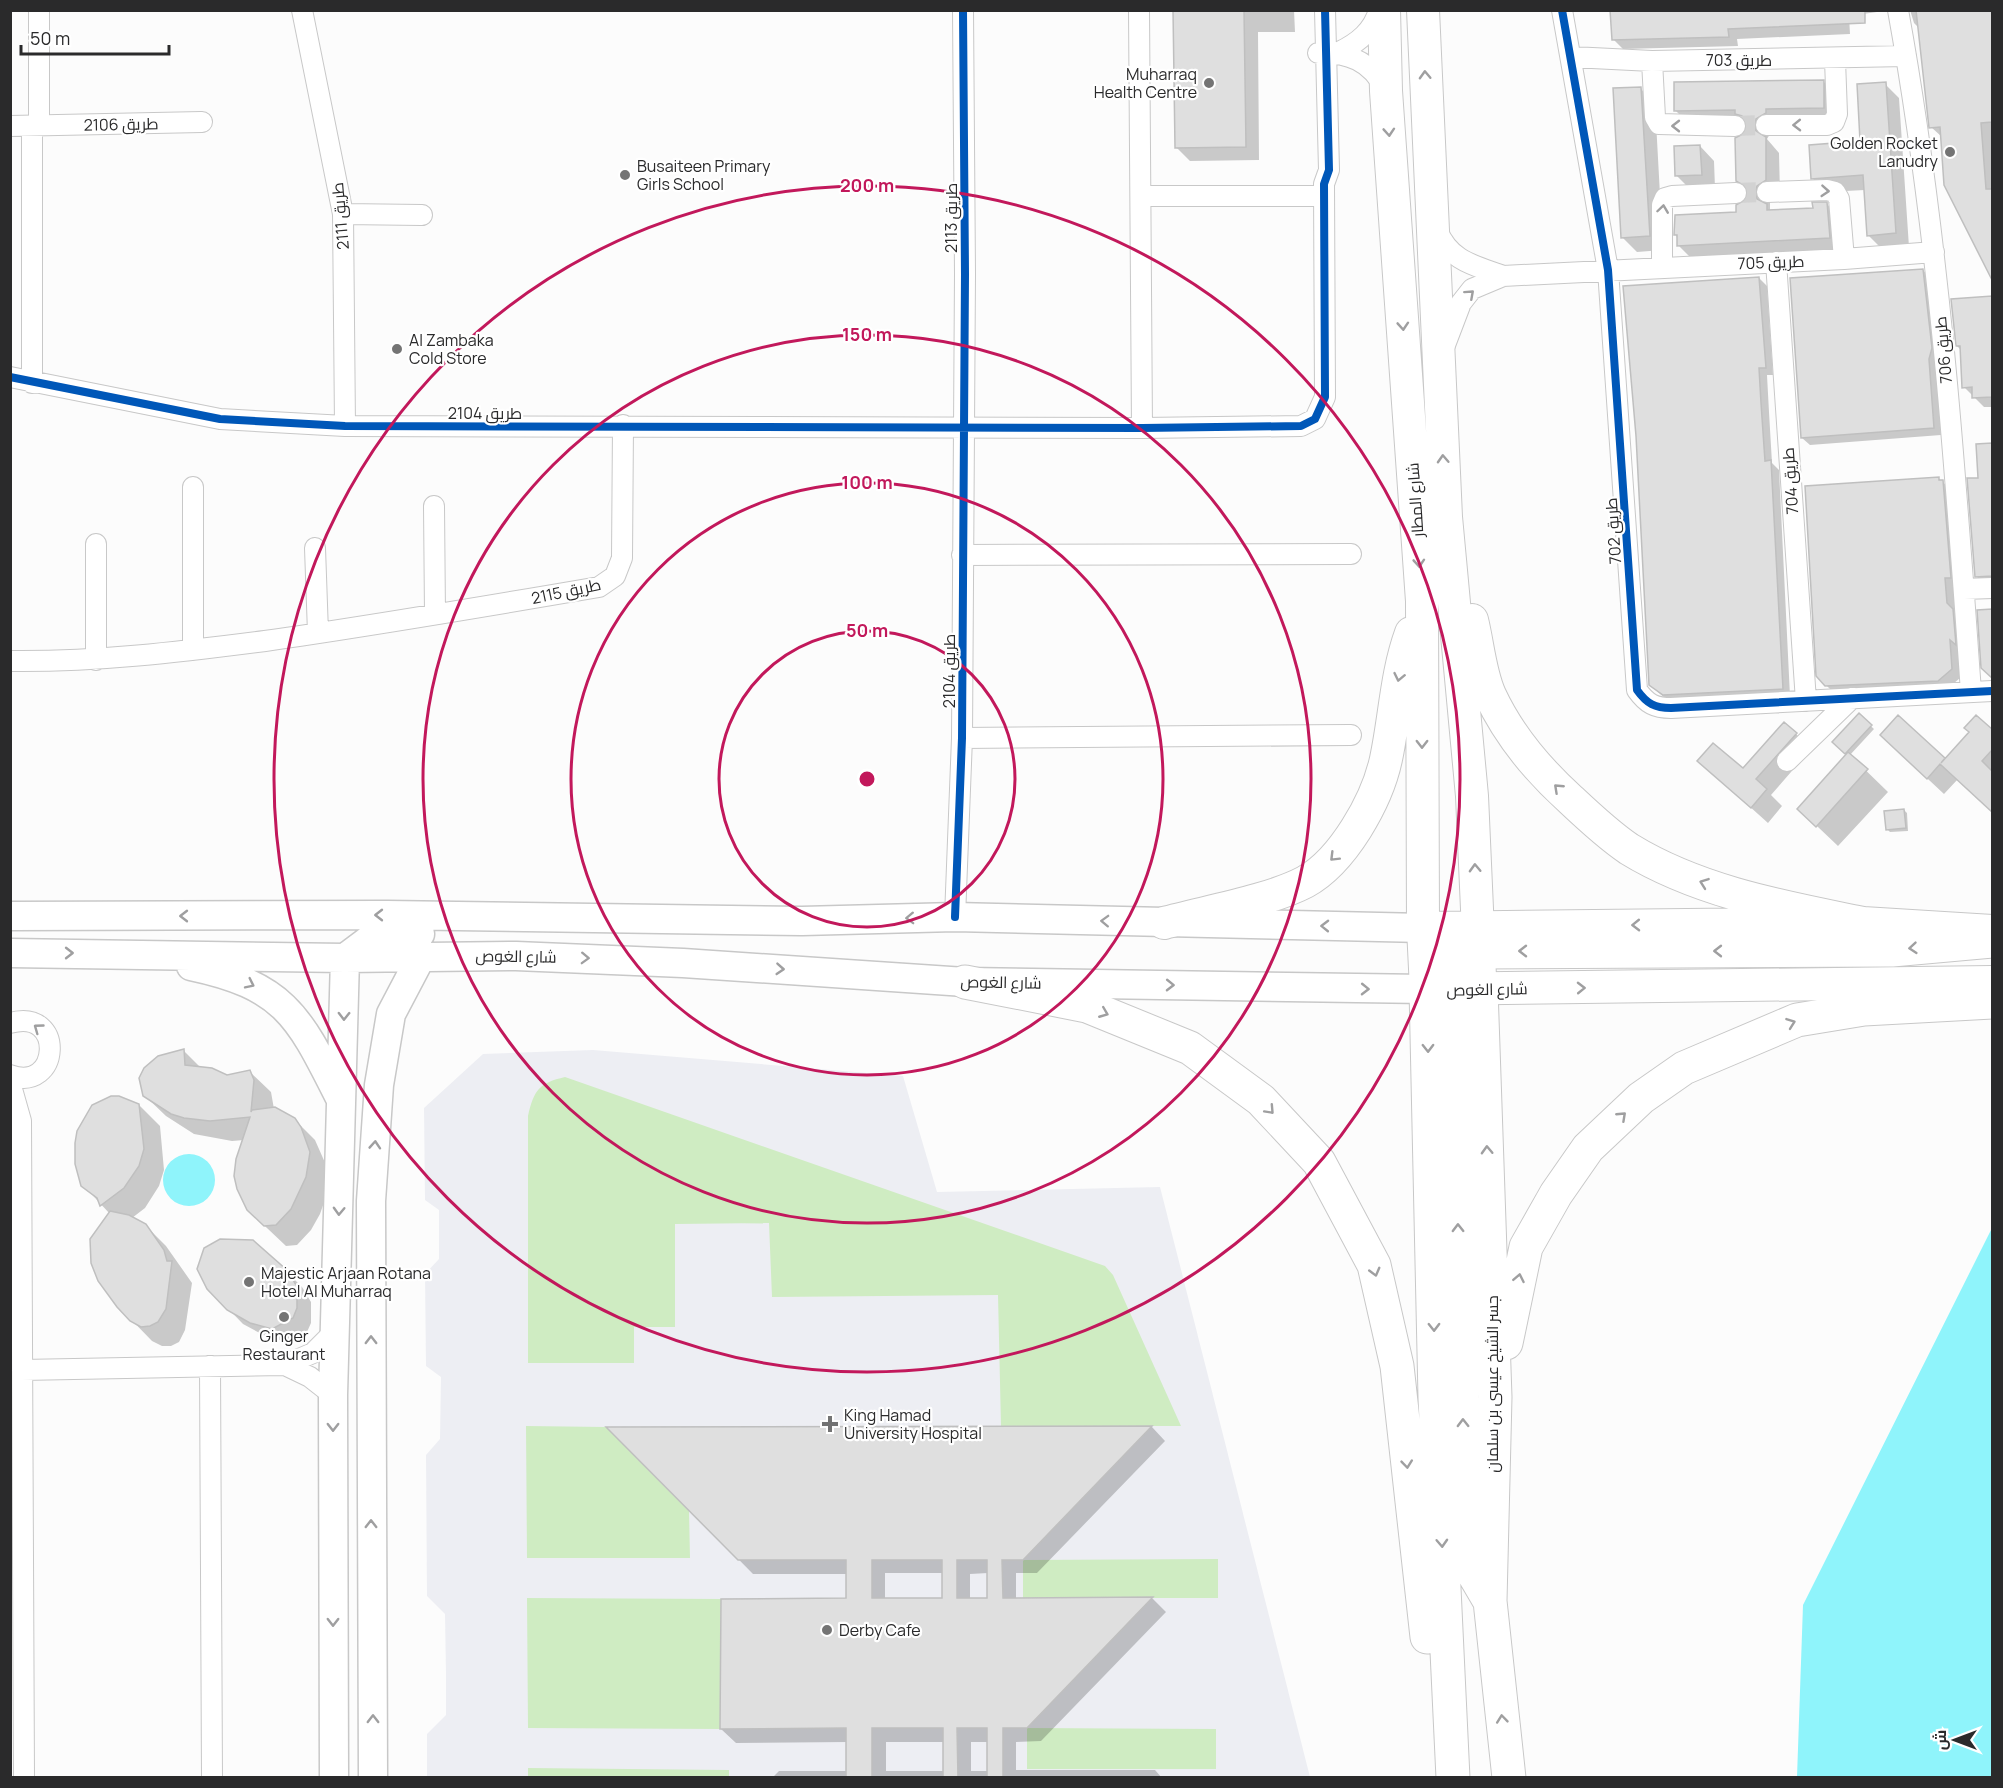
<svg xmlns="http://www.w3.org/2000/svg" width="2003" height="1788" viewBox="0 0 2003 1788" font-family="Manrope,Cairo,sans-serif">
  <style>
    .built { fill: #edeef3 }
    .green { fill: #cfecc2 }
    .water { fill: #8ff4fb }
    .shadow { fill: #0003; fill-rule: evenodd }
    .building { fill: #dfdfdf; stroke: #bfbfbf; stroke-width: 1.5; fill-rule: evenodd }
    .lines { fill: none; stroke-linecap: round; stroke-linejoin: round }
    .street-tunnel { stroke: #d2d2d2; stroke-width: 20; stroke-dasharray: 20 10; stroke-linecap: butt }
    .street-casing { stroke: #c8c8c8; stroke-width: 22 }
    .secondary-casing { stroke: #c8c8c8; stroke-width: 31 }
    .primary-casing { stroke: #c8c8c8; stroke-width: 34 }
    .highway-casing { stroke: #c8c8c8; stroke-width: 35 }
    .street { stroke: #fff; stroke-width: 20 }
    .secondary { stroke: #fff; stroke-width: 28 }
    .primary { stroke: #fff; stroke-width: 32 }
    .highway { stroke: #fff; stroke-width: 33 }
    .cycleway-casing { stroke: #fff; stroke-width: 11 }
    .cycleway { stroke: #0057b8; stroke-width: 8 }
    .oneway { stroke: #9f9fa0 }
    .ring { fill: none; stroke: #c2185b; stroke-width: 3 }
    .poi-dot { fill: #747474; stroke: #fff; stroke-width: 2 }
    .labels { text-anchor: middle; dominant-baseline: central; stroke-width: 4.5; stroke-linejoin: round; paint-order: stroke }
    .street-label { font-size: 16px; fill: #2a2a2b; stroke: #fff }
    .poi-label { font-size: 16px; fill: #2a2a2b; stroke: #fff; text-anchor: start }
    .centre { fill: #c2185b; stroke: #fff; stroke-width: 3 }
    .ring-label { font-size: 18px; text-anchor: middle; font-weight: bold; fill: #c2185b; stroke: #fff; stroke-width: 4.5; stroke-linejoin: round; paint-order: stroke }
  </style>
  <rect width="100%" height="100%" fill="#fcfcfc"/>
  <path class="built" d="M593,1050L903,1076L937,1192L1160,1187L1310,1777H427V1734L446,1715V1674L445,1614L427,1596L426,1455L440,1439L441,1377L426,1366L425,1274L439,1259V1210L425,1200L424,1108L483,1054Z"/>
  <path class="green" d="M565,1077L1105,1266L1113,1275L1181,1426H1001L998,1295L772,1297L769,1223L675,1224V1327H634V1363H528V1116C534,1090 539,1083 565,1077Z
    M526,1426L606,1427L689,1511L690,1558H527Z
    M1218,1559V1598H1023V1560Z
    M527,1598L721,1599L720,1729L528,1728Z
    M1027,1728L1216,1729V1769H1027Z
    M528,1768L729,1770V1777L528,1778Z"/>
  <path class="water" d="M163 1180a26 26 0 1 1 52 0a26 26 0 1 1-52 0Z
    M1992,1228V1777H1797L1803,1605Z"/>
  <path class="shadow" d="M1174,10H1294L1295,32H1258L1259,160L1190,161L1176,147Z
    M1612,10H1884V11L1849,16L1850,34L1737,39L1738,46L1623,49L1613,39Z
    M1910,10H1992V277L1946,184L1942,137L1931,127L1919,28L1914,23Z
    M1823,81L1837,95L1838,121L1773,129L1767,139L1779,153L1780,194L1770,201V210L1814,209L1827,204L1841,218L1844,252L1693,260L1679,246L1676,234L1738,213L1748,200V191L1737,180L1749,126L1746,123L1689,124L1675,110Z
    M1885,84L1899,98L1909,247L1882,249L1868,235L1865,190L1826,192L1812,178L1862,142Z
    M1641,89L1655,103L1663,250L1637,252L1623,238Z
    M1700,146L1714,161L1715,188L1690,189L1676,175Z
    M1923,270L1930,278L1941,435L1810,445L1802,438Z
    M1759,278L1767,286L1773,375H1767L1769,412L1772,463L1779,470L1790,696L1668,701L1650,685Z
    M1992,298V407H1984L1964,387L1962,351L1957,346L1952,300Z
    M1992,444V585L1986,586L1976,576L1980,479L1978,445Z
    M1939,479L1952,490L1959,587H1954L1955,613L1961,619L1959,646L1960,678L1947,689L1835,694L1826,685Z
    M1992,611V677L1983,667L1979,612Z
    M1859,715L1874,729L1850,755L1888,792L1838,846L1799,809L1848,755L1835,742Z
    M1898,717L1945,761L1971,732L1976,717L1992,731V811L1958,779L1944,794L1899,752Z
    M1796,734L1811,749L1771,795L1782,806L1768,823L1699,761L1743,770Z
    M1904,810L1907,813L1908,831L1890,832L1887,829Z
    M184,1051L201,1068L226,1077L250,1072L271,1092L274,1109L294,1119L315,1140L330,1174L329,1188L320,1214L311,1230L297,1245L286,1246L248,1210L244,1140L232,1141L194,1134L166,1116L144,1095L141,1078L152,1061Z
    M139,1105L160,1126L164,1170L159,1186L145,1208L132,1218L145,1225L166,1246L192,1283L185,1330L179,1342L171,1346H162L152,1341L118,1306L91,1240L110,1214L83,1185Z
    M287,1272L302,1287L311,1302V1323L307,1332L287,1342L265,1336L243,1324L208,1288Z
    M1152,1427L1165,1441L1037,1573H1016V1599H1153L1166,1612L1041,1741L1016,1742V1770H1155L1162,1778H772L779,1771H848V1742L736,1743L721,1729L847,1600V1574H753L610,1429ZM885,1573H944V1599L885,1600ZM988,1573V1599H970V1574ZM886,1742H944V1771H886ZM971,1742H989V1771H971Z"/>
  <path class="building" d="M1173,10H1244L1246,147L1175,148Z
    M1610,10H1865V23L1728,29L1729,37L1612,40Z
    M1916,10H1992V122L1981,123L1986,189H1992V280L1944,185L1940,127L1929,128Z
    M1824,80V108L1766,109V113L1756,119L1755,130L1766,137V180L1757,186L1755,193L1757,199L1767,204V210L1813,208L1812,202H1827L1830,238L1677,246V235H1674L1675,215L1736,212V205L1746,199V187L1736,181L1735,138L1745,133L1747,126L1742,116L1735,114V110L1674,111V82Z
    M1886,82L1896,233L1867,236L1863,175L1811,179L1809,145L1860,141L1857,84Z
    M1641,87L1650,236L1621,238L1613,88Z
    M1700,145L1702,175L1675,176L1674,146Z
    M1923,269L1932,348L1929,359L1934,428L1801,438L1790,278Z
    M1759,277L1766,368H1759L1761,403L1765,461L1771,460L1783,689L1663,695L1649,685L1636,436L1623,286Z
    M1992,296V397L1972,398V387L1962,388L1960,346H1956L1951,299Z
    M1992,443V576L1975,577L1967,478H1978L1976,444Z
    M1939,477V480H1943L1951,578H1945L1947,603L1953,609L1956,645L1950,640L1952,669L1938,681L1825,686L1816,676L1805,486Z
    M1992,609V678L1981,668L1977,610Z
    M1859,713L1872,725L1845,754L1832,742Z
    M1898,715L1945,758L1941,763L1969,732L1964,728L1976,715L1992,729V750L1982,761L1992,771V812L1940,764L1927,779L1880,735Z
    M1784,722L1797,733L1756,779L1767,789L1751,808L1697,761L1713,743L1743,768Z
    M1848,752L1868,769L1816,827L1797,809Z
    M1904,809L1906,828L1886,830L1884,811Z
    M184,1049L185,1065L212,1068L227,1075L250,1070L254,1080L251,1112L252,1110L275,1107L295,1118L301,1127L310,1152L306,1177L291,1209L276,1225L264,1226L247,1210L237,1189L234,1176L236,1159L250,1117L210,1121L184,1118L171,1114L143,1096L139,1078L144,1068L158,1056Z
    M111,1096H119L139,1104L144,1149L139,1166L124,1188L100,1206L97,1198L81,1186L75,1164V1143L77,1131L92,1105Z
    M110,1211L129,1215L146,1224L164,1250L167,1261H172L166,1309L158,1322L150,1326L141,1327L130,1321L117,1307L98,1281L91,1263L90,1239Z
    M220,1239L253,1240L288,1271L297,1287V1308L293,1318L272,1329L250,1323L227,1310L207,1289L197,1269L204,1248Z
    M1152,1426L1023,1560H1002L1003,1598L1153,1597L1027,1728H1003V1778H987V1728H957L958,1778H943V1728H872V1778H846V1728L720,1729L721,1599L846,1598V1560H738L606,1427ZM872,1560H942V1598H872ZM957,1560H987V1598H957Z"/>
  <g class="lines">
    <path class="street-tunnel" d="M1735,126L1766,125
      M1736,193L1767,192"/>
    <defs>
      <path id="street" d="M39,10V126
        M302,10L343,214L345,426
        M1139,10L1142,428
        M1562,10L1608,270L1637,690C1647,704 1655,708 1671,708L1992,691
        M1898,10C1939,236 1955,464 1971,692
        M1339,52C1358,43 1373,31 1379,10
        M1318,53C1348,52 1371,61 1385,89
        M1572,57L1652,61L1906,56
        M1652,61L1655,117L1659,124L1735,126
        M1766,125H1827L1834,122L1837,114L1835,60
        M10,126L202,122
        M1767,192L1827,190L1835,192L1839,199L1844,259
        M1141,196H1324
        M343,214L422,215
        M1437,230C1450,261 1473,265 1503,276
        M1776,262L1806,701
        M1662,267V205L1665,198L1672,196L1736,193
        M1445,345L1461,303L1472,289L1503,276L1844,259L1934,252
        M10,377L220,419L345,426L1142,428L1301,426L1315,419L1325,397L1324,184L1329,170L1325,10
        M32,383V126
        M434,506L435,614
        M96,544V660
        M315,548L318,633
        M962,555L1351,554
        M1964,589L1992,588
        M193,650V487
        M10,661C96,662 180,652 265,641C377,625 488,606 599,587L615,576L622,558L623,425
        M962,738L1351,735
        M1787,761L1852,698
        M955,917L962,738L965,274L963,10
        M10,1023C66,1007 60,1094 10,1075
        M10,1082L21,1121L24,1778
        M285,1365L310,1377L333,1395
        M210,1366L212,1778
        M22,1370L285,1365L313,1353L335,1331"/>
      <path id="secondary" d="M10,916L387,915L802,921L955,917L1423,928
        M10,953L345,958L516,956L683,963L965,982L1426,989
        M191,966C286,986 299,1017 340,1098
        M334,1778L333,1395L345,958L373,937L420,934
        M373,1778L371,1201L379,1085L391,1014L422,955"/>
      <path id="primary" d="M1384,10L1386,91L1422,601L1423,928L1426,989L1992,982
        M1423,10L1446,517L1472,796L1480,977
        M1472,620C1478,644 1480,673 1490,695C1509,736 1537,769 1570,799C1588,816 1608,835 1629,849C1699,892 1784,907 1863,923
        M1164,923C1204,912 1269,901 1305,882C1343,861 1377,801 1386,759C1395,717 1396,674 1411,633
        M1423,928L1863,923L1992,931"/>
      <path id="highway" d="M1423,928L1443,948L1453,972L1465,1543L1472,1571L1489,1600
        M965,982L1087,1006L1190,1048L1261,1100L1319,1162L1374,1265L1397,1366L1427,1637
        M1481,989L1495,1397L1490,1601L1509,1778
        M1506,1343L1526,1247L1556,1194L1588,1148L1641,1098L1684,1068L1797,1020L1864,1009L1992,1002
        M1453,1778L1435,1398L1426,989C1442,961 1449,960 1479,952L1892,950L1992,941"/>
    </defs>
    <use href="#street" class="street-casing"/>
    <use href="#secondary" class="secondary-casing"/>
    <use href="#primary" class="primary-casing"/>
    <use href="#highway" class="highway-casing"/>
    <use href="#street" class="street"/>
    <use href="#secondary" class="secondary"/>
    <use href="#primary" class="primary"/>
    <use href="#highway" class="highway"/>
    <defs>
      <path id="cycleway" d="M1562,10L1608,270L1637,690C1647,704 1655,708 1671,708L1992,691
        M10,377L220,419L345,426L1142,428L1301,426L1315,419L1325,397L1324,184L1329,170L1325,10
        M955,917L962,738L965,274L963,10"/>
    </defs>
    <use href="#cycleway" class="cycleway-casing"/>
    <use href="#cycleway" class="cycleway"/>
  </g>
  <defs><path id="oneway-chevron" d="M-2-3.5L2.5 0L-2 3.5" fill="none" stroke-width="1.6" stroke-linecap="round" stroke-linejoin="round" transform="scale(1.5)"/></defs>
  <g class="oneway">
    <use href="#oneway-chevron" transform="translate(1425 75) rotate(-92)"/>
    <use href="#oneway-chevron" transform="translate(1797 125) rotate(179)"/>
    <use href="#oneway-chevron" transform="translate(1676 126) rotate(180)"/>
    <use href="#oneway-chevron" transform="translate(1389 132) rotate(86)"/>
    <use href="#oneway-chevron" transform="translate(1825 191) rotate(4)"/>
    <use href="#oneway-chevron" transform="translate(1663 209) rotate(-82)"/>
    <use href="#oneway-chevron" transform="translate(1470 294) rotate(-42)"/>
    <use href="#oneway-chevron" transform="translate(1403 326) rotate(86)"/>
    <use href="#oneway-chevron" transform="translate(1443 459) rotate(-93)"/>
    <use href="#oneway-chevron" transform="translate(1419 563) rotate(86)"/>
    <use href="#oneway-chevron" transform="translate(1399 677) rotate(102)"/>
    <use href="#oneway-chevron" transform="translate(1422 744) rotate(90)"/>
    <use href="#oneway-chevron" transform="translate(1558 788) rotate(-137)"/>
    <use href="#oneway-chevron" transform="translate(1334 857) rotate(135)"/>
    <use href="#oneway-chevron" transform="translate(1475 868) rotate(-92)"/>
    <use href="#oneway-chevron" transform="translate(1704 883) rotate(-160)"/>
    <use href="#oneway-chevron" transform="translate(379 915) rotate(-180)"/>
    <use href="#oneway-chevron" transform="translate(184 916) rotate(180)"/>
    <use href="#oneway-chevron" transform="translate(910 918) rotate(178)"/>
    <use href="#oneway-chevron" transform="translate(1105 921) rotate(-178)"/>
    <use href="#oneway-chevron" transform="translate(1636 925) rotate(179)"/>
    <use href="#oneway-chevron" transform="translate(1325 926) rotate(-179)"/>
    <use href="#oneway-chevron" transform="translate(1913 948) rotate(175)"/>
    <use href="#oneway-chevron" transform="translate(1523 951) rotate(180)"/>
    <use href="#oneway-chevron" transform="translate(1718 951) rotate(180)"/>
    <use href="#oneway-chevron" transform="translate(69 953)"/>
    <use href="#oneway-chevron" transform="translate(585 958) rotate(2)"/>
    <use href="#oneway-chevron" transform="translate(780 969) rotate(4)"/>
    <use href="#oneway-chevron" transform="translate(250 984) rotate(26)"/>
    <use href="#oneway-chevron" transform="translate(1170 985) rotate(1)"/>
    <use href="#oneway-chevron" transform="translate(1581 988) rotate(-1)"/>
    <use href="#oneway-chevron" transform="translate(1365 989) rotate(1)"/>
    <use href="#oneway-chevron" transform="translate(1104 1013) rotate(22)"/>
    <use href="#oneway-chevron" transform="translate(344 1016) rotate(91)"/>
    <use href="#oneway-chevron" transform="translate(1791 1023) rotate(-20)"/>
    <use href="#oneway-chevron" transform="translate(38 1028) rotate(-144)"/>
    <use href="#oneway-chevron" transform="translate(1428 1048) rotate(89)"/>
    <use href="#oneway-chevron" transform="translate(1270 1110) rotate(47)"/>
    <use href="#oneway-chevron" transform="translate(1622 1116) rotate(-43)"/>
    <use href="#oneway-chevron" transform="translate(375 1145) rotate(-86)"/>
    <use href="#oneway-chevron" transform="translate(1487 1150) rotate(-92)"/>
    <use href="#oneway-chevron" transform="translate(339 1211) rotate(92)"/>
    <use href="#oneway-chevron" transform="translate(1458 1228) rotate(-91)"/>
    <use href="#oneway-chevron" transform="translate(1375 1272) rotate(75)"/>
    <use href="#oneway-chevron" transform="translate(1519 1278) rotate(-79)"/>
    <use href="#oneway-chevron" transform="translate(1434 1327) rotate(89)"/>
    <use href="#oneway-chevron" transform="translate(371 1340) rotate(-90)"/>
    <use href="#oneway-chevron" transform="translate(1463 1423) rotate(-91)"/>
    <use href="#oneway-chevron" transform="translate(333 1427) rotate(90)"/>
    <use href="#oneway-chevron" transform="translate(1407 1464) rotate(84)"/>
    <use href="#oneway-chevron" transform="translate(371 1524) rotate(-90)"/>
    <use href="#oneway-chevron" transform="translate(1442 1543) rotate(87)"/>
    <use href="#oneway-chevron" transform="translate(333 1622) rotate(90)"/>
    <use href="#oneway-chevron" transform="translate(373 1719) rotate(-90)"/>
    <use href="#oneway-chevron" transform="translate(1502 1719) rotate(-96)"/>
  </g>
  <g class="ring">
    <circle cx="867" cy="779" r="148"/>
    <circle cx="867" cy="779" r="296"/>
    <circle cx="867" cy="779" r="444"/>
    <circle cx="867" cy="779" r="593"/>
  </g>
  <g class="poi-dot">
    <circle cx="1209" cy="83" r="6"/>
    <circle cx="1950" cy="152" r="6"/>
    <circle cx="625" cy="175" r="6"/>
    <circle cx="397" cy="349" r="6"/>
    <circle cx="249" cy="1282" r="6"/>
    <circle cx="284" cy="1317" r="6"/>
    <path d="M827 1415h6v6h6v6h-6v6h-6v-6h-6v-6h6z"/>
    <circle cx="827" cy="1630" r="6"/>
  </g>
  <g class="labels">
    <g class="street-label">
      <text x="1739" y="60">طريق 703</text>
      <text transform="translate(121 124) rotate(-1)">طريق 2106</text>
      <text transform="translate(340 216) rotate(-95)">طريق 2111</text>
      <text transform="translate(951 218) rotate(-90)">طريق 2113</text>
      <text transform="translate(1771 262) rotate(-2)">طريق 705</text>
      <text transform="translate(1943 350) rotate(-95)">طريق 706</text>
      <text x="485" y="413">طريق 2104</text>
      <text transform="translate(1790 481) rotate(-94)">طريق 704</text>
      <text transform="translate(1415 500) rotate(-94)">شارع المطار</text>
      <text transform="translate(1613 531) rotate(-94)">طريق 702</text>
      <text transform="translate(566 591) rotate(-12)">طريق 2115</text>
      <text transform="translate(949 671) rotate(-90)">طريق 2104</text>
      <text transform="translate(516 956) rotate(1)">شارع الغوص</text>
      <text transform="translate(1001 982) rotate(1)">شارع الغوص</text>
      <text transform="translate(1487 989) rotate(-1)">شارع الغوص</text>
      <text transform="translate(1492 1384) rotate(-90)">جسر الشيخ عيسى بن سلمان</text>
    </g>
    <g class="poi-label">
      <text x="1197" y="74" text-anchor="end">Muharraq<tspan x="1197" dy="18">Health Centre</tspan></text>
      <text x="1938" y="143" text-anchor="end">Golden Rocket<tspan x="1938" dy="18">Lanudry</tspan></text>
      <text x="637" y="166">Busaiteen Primary<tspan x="637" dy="18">Girls School</tspan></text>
      <text x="409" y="340">Al Zambaka<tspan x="409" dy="18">Cold Store</tspan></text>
      <text x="261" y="1273">Majestic Arjaan Rotana<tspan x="261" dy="18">Hotel Al Muharraq</tspan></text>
      <text x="284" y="1336" text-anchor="middle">Ginger<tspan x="284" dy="18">Restaurant</tspan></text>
      <text x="844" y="1415">King Hamad<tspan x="844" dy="18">University Hospital</tspan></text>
      <text x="839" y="1630">Derby Cafe</text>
    </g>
  </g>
  <circle cx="867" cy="779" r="9" class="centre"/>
  <g class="ring-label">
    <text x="867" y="192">200 m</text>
    <text x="867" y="341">150 m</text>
    <text x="867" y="489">100 m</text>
    <text x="867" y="637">50 m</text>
  </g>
  <rect width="2003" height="1788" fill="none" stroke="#2a2a2b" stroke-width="24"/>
  <g transform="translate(1955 1740) rotate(270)" stroke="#ffffff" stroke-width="4.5" paint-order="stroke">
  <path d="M0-4.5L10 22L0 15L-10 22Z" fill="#2a2a2b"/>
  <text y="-9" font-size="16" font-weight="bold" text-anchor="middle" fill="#2a2a2b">ش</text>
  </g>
  <path d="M21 45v9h148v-9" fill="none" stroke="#2a2a2b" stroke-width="3"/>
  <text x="30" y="45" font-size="18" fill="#2a2a2b" stroke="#ffffff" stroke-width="4.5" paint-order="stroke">50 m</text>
</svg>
